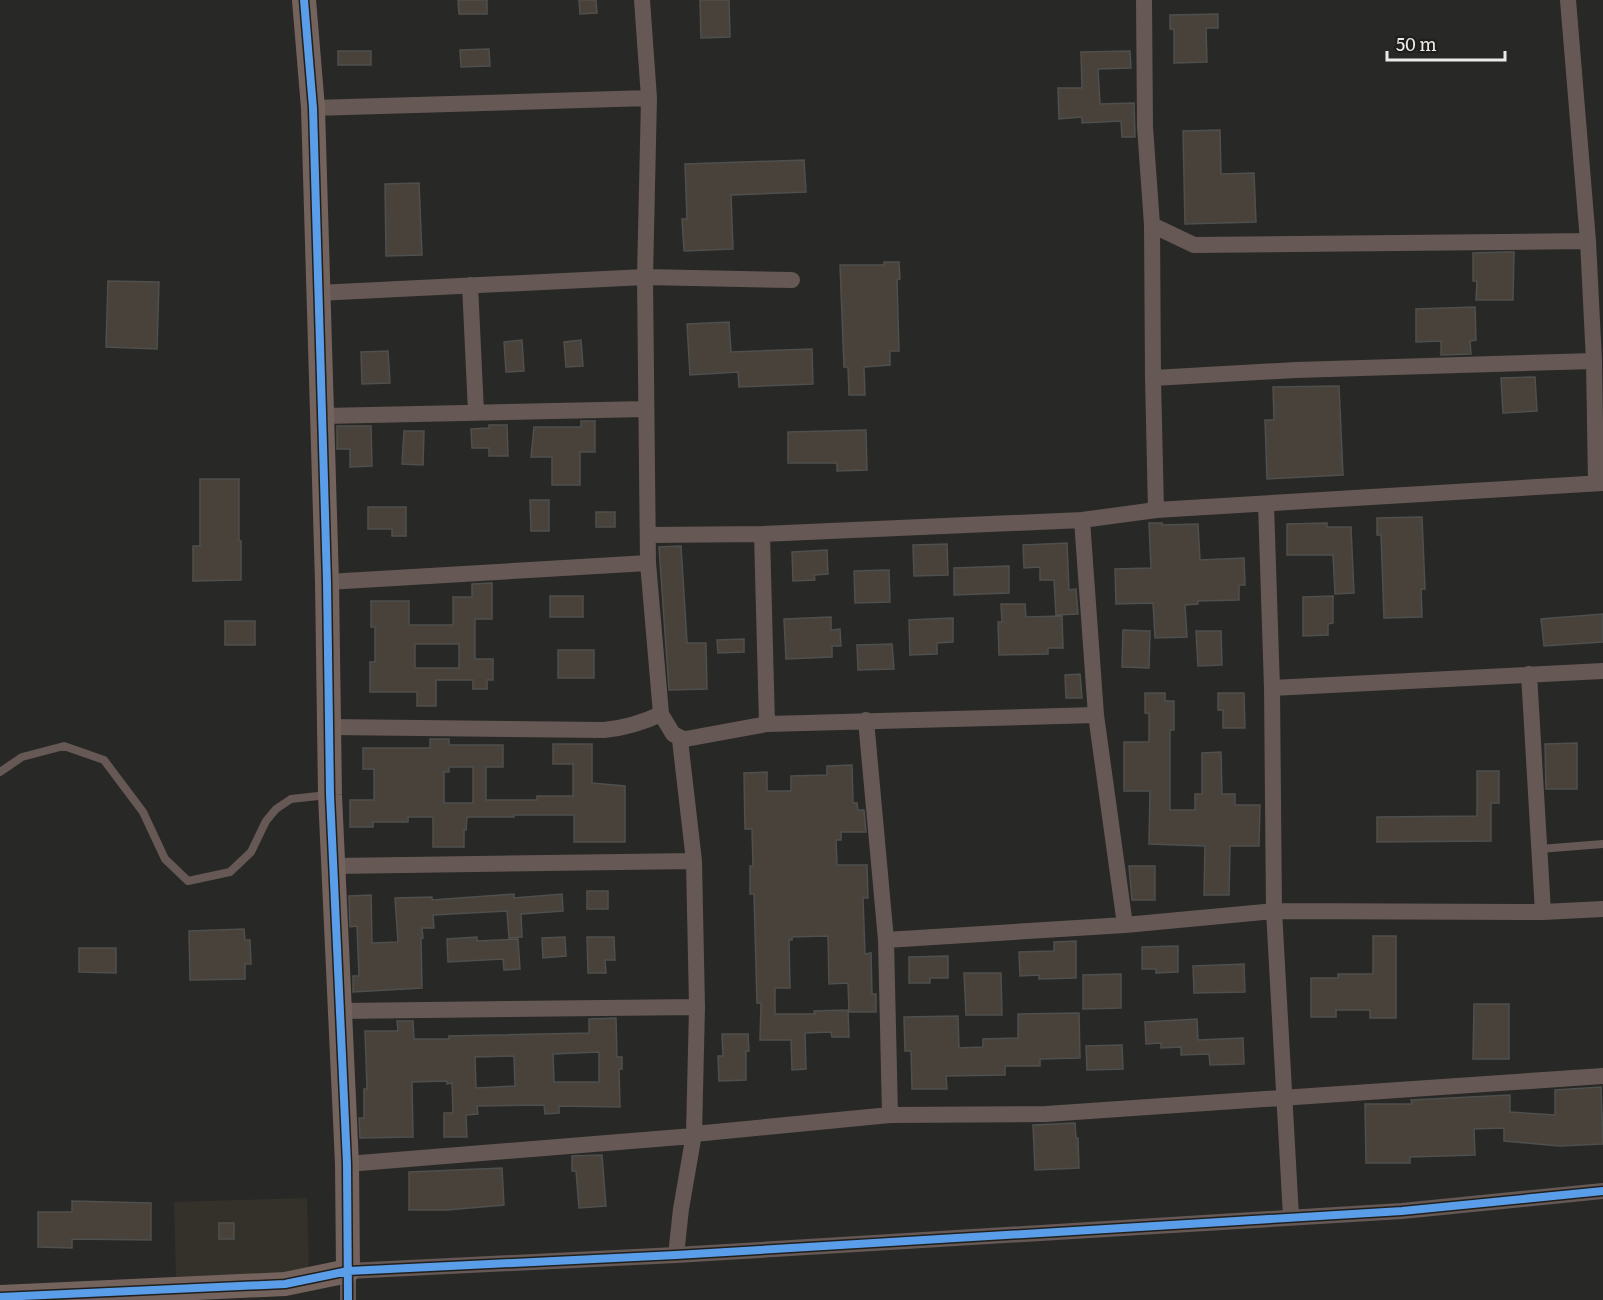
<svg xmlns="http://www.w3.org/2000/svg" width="1603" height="1300" viewBox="0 0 1603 1300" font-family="Literata,serif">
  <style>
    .built { fill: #333129 }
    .building { fill: #48423a; stroke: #4f4f4e; stroke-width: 1.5; fill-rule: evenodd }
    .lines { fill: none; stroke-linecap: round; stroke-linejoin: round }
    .lane { stroke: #665854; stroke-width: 8 }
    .street { stroke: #665854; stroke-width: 16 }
    .secondary { stroke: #74625d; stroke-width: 24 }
    .cycleway-casing { stroke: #201f1c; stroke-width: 11 }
    .cycleway { stroke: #5a9eea; stroke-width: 8 }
  </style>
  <rect width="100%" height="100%" fill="#282826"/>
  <path class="built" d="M307,1198L309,1275L176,1279L174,1202Z"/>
  <path class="building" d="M458,0H487V14H459Z
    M579,0H596L597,13L580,14Z
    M700,0H729L730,37L701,38Z
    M1218,14V28H1206L1207,62L1174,63V29H1170V15Z
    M489,49L490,66L461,67L460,50Z
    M338,51H371V65H338Z
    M1130,51L1131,68L1098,69L1100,104L1134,103L1135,137H1122L1121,121L1082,123V117L1059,119L1058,88H1082L1081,52Z
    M1220,130L1221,174L1254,173L1256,222L1185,224L1183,131Z
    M804,160L806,192L731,195L733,249L684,251L682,219H687L685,164Z
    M419,183L422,255L386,256L385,184Z
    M1505,252H1514L1513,300H1476L1477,281H1473V253Z
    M884,262H899L900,279L897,280L899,351H890V365L864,367L865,395H849L848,367H844L840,265H884Z
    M108,281L159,282L157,349L106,347Z
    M1475,307L1476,340L1470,341L1471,354L1441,355V341L1416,342V309Z
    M729,322L731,352L812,349L813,384L739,387L738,372L690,375L687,324Z
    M522,340L524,371L506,372L504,342Z
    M581,340L583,366L566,367L564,342Z
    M388,351L390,383L362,384L361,352Z
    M1535,377L1537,411L1503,413L1501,378Z
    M1339,386L1343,475L1267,479L1265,420H1274L1273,387Z
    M581,421H595V452H580V485H552V457H531L534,427H581Z
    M489,425H507L508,456H489V448H472L471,429L489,428Z
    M337,426H371L372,466L350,467V449H337Z
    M866,430L867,470L837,471V463H788V432Z
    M404,431H424L423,465L402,464Z
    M200,479H239V541H241V580L193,581V546H200Z
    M530,500H549V531H531Z
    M368,507H406V536H392V529H368Z
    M596,512H615V527H596Z
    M1422,517L1425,589H1421L1422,617L1384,618L1381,535H1377V518Z
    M1149,523H1162V525L1198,524L1200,560L1244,558L1245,585H1239V600L1198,601V604L1185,605L1187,637L1155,638L1153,603L1116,604L1115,569L1151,568Z
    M1327,523V527H1351L1354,593L1335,594L1333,555H1287V524Z
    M1067,543L1069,590L1076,589L1078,614L1056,615L1054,580H1040V567L1024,568L1023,545Z
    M947,544L948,575L914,576L913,545Z
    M681,546L687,643H706L707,689L669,690L659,547Z
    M827,550L828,574L814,575L815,580L793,581L792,552Z
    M1009,566V593L954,595V568Z
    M889,570L890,602L855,603L854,571Z
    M492,583V619H475V659H493V680H487V689H473V680H436V706H417V692H370V662H375V627H371V601H409V625H453V597H472V584ZM415,644H459V668H415Z
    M550,596H583V617H550Z
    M1333,596V623L1328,624V635L1303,636V597Z
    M1001,604H1025L1026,617L1062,616L1063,648H1048V654L999,655L998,622H1002Z
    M1603,614V642L1544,646L1541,619Z
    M831,617V630L840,629L841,646H832V657L786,659L784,619Z
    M953,618V642L937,643V654L910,655L909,620Z
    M225,621H255V645H225Z
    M1123,630L1150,631L1149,668L1122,667Z
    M1196,631H1221L1222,665L1198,666Z
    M744,639V652L718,653L717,640Z
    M892,644L894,669L858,670L857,645Z
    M558,650H594V678H558Z
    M1080,674L1082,698H1066L1065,675Z
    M1145,693H1165V701H1174V730H1170V810H1195V794H1202V753L1221,752L1222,794H1235V805H1260L1259,846H1230L1229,895H1204L1205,846L1149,844L1150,791H1124V742H1149V713H1145Z
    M1218,693H1244L1245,728H1223V710H1218Z
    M430,739H449V745H503V767H486V800H537V796H573V764H553V744H592V783L625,786V842H574V815H514V817H467L466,830H464V847H433V817H408V822H373V827H350V800H374V769H363V748H430ZM449,767H473V803H444V772H449Z
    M1577,743V789H1546L1545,744Z
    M852,765L853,803H857L858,810H864L866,832H841V840H836L837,865H867L868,898H863L865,954L871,953L872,994H876V1012H849L848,983L829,984L828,936L792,937V940H789L790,988H775V1014H815L814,1011L848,1010L849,1037H832L831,1032L805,1033L806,1069L792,1070L791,1040H760L761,1003H757L754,894H750V866H753L752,829H745L744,773L767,772V791H791V776L827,775V766Z
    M1477,771H1499V803H1491V841L1377,842V817L1477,816Z
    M1129,866H1155V900H1132Z
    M587,891H608V909H587Z
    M514,894V898L562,894L563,911L521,914L522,937L509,938L507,911L433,915L434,928H422L423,938H421L422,988L353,992V976H359L357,926L350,927L349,896L371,895L372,943L398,942L395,898L432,897V900Z
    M244,929L245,940H250L251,964H245V979L190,980L189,931Z
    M1373,936H1396V1018H1370V1010H1336V1017H1311V978H1338V974H1373Z
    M477,937V941L518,939L520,969L504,970L503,959L448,962L447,939Z
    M565,937L566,956L543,958L542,938Z
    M587,937H614L615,960H605L606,973H588Z
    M1076,941V978L1039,979V975L1020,976L1019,952L1054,951V942Z
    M1178,946V972L1156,973V969H1142V947Z
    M79,948H116V973L79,972Z
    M948,956V978H930V983H909V957Z
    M1244,964L1245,992L1194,993L1193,966Z
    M964,973H1001L1002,1015H966Z
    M1121,974V1008L1083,1009V975Z
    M1474,1004H1509V1059H1473Z
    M1079,1013L1080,1058L1040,1059V1066H1005V1075L946,1076L947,1089H912L911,1051H905L904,1017L958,1016L959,1048L983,1047V1039L1018,1038V1014Z
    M616,1018L617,1057H622V1069H619L620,1107L559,1106V1113L545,1114L544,1105L477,1106L478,1114L466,1115L467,1137H444V1113H453L452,1083L447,1084V1081L412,1082L413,1137L360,1138L359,1118H364V1089H367L365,1031H398L397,1021H413L414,1039H449V1036L589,1033V1019ZM599,1052V1082H554L553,1054ZM514,1056L515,1086L476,1088L475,1057Z
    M1197,1019L1198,1040L1243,1038L1244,1064L1210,1065L1209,1054L1181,1055V1047L1161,1048V1043L1146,1044L1145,1022Z
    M722,1034H748L749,1051H746V1080L719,1081L718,1056H723Z
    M1122,1045L1123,1069L1087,1070L1086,1046Z
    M1601,1087L1603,1144L1559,1146L1504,1141V1128L1474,1129L1475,1155L1410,1157V1163H1366L1365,1104H1412L1411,1100L1510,1095V1112L1555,1115V1090Z
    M1075,1123L1076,1138H1078L1079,1168L1035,1170L1033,1125Z
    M602,1155L606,1206L579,1208L576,1171H572V1156Z
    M502,1168L504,1205L447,1210H409V1172Z
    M72,1201L151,1203V1240L72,1239V1248L38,1247V1212H72Z
    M219,1223H234V1239H219Z"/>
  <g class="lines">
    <path class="lane" d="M0,772L22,757L64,746L104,760L143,812L165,859L188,881L230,872L251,852L266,821L276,809L291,799L327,795
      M1540,849L1603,844"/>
    <path class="street" d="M642,0L649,98L645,277L648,563L661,714L673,734L683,739L680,740L694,861L697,1007L694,1134L681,1209L676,1255
      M1144,0L1145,127L1152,225L1153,378L1156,510
      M1568,0L1588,241L1594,361L1596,483
      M313,108L649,98
      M1152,225L1194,245L1588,241
      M470,285L476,412
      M318,293L645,277L792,280
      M1153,378L1296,370L1594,361
      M323,416L646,409
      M1266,504L1272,688L1274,911L1291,1217
      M1082,520L1096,715L1125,925
      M762,534L767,724
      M649,535L762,534L1082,520L1156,510L1603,483
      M327,582L648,563
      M1529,674L1543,912
      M1272,688L1603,671
      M866,720L886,940L890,1115
      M329,727L604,730C625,728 642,723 661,714
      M680,740L767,724L1096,715
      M334,866L694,861
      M886,940L1125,925L1274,911L1543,912L1603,909
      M339,1011L697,1007
      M694,1134L890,1115L1046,1114L1603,1076
      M347,1164L693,1136
      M348,1300V1271L676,1255L1402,1211L1603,1191"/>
    <path class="secondary" d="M0,1297L285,1284L348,1271L347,1164L330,795L327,582L313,108L304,0"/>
    <defs>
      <path id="cycleway" d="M304,0L313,108L327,582L330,795L347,1164L348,1300
        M0,1297L285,1284L348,1271L676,1255L1402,1211L1603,1191"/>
    </defs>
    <use href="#cycleway" class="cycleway-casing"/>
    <use href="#cycleway" class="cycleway"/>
  </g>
  <path d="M1387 51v9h118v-9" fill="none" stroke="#ebebe9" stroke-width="3"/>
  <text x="1396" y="51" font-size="18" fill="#ebebe9" stroke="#201f1c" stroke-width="4.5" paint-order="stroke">50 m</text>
</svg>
